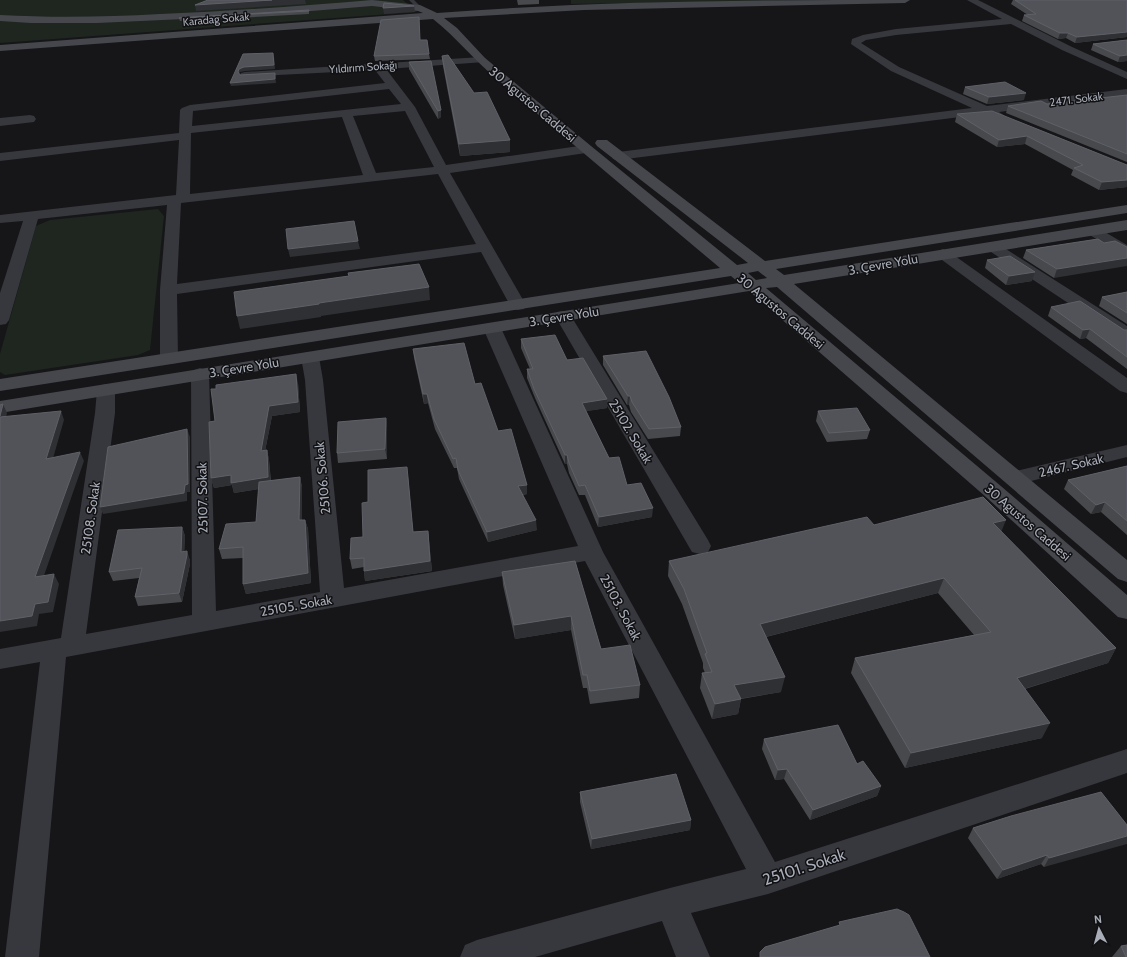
<svg xmlns="http://www.w3.org/2000/svg" width="1127" height="957" viewBox="0 0 1127 957" font-family="Cabin,sans-serif">
  <style>
    .green { fill: #1e261f }
    .lines { fill: none; stroke-linecap: round; stroke-linejoin: round }
    .lane { fill: #37383d; fill-rule: evenodd }
    .street { fill: #37383d; fill-rule: evenodd }
    .secondary { fill: #45474d; fill-rule: evenodd }
    .wall { fill: #47494d }
    .shaded-wall { fill: #2f3033 }
    .building { fill: #525359; stroke: #5f6168 }
    .labels { text-anchor: middle; dominant-baseline: central; stroke-width: 3; stroke-linejoin: round; paint-order: stroke }
    .far-street-label { font-size: 11px; fill: #a8adb8; stroke: #111113 }
    .street-label { font-size: 13px; fill: #a8adb8; stroke: #111113 }
    .near-street-label { font-size: 16px; fill: #a8adb8; stroke: #111113 }
  </style>
  <rect width="100%" height="100%" fill="#161618"/>
  <path class="green" d="M0,0H403L417,12L0,43Z
    M571,0H831L571,4Z
    M158,209L164,216L150,350L138,355L5,375L0,372V354L36,226L50,220Z"/>
  <g class="lines">
    <path class="lane" d="M409,0H414L422,8L418,9Z"/>
    <path class="street" d="M967,0H978L1070,46L1127,72V79L1062,50L1011,24L896,35L866,40L861,43L899,67L987,106L1127,89V95L999,112L1005,116L1003,119H995L984,114L618,160L613,159L612,156L613,153L618,152L972,108L891,71L851,44L852,39L863,35L896,29L1002,19Z
      M481,57L485,58L486,60L485,62L386,69L415,107L446,165L586,145L590,146L592,149L590,152L586,153L450,173L526,305L524,309L518,310L512,309L481,252L177,294L178,359L175,363L169,364L163,363L160,359V290L167,205L38,219L9,320L6,324L0,325V293L23,221L0,223V215L176,195L179,140L0,161V153L179,133L180,110L182,108L190,105L385,83L375,70L241,77L240,75L241,73L245,72ZM389,89L401,104L192,126L193,111ZM405,111L434,167L376,173L353,116ZM342,117L363,175L190,194L191,133ZM438,174L476,244L177,284L181,203Z
      M30,115L34,116L36,119L34,122L0,126V118Z
      M1093,227L1098,228L1127,245V256L1122,254L1088,234L1086,231L1088,228Z
      M993,242L998,244L1127,326V339L1121,338L988,250L985,247L988,244Z
      M943,249L948,251L1127,378V393L1120,391L938,257L935,254L938,251Z
      M563,311L569,312L571,316L708,540L711,546L708,552L700,554L692,552L555,316L557,312Z
      M492,323L498,324L501,328L603,552L775,862L1127,749V773L768,894L691,913L710,957H676L662,921L535,957H460L465,945L477,940L670,888L746,869L585,561L66,657L39,957H5L40,662L0,669V649L61,638L95,413L97,390L99,386L106,384L113,386L115,390V413L86,634L192,615L191,374L194,370L200,368L206,370L209,374L216,611L320,592L305,380L301,357L304,353L310,352L316,353L319,357L323,380L344,588L578,546L483,328L486,324Z
      M1127,445V457L1015,485L1008,483L1005,478L1008,473Z"/>
    <path class="secondary" d="M372,0L420,5L437,13C594,1 752,0 910,0L905,3L584,10L444,18L457,28L485,58L591,146L737,265L748,263L597,146L595,143L597,140H607L765,261L1127,205V213L776,269L784,275L1127,220V230L794,284L1127,560V582L1118,579L777,287L766,288L1002,487L1127,595V619L1118,617L986,497L749,291L0,413V401L739,283L731,276L0,391V379L720,268C645,205 571,143 497,79C474,60 456,37 433,19L0,51V45L423,13L418,11L372,6L250,16L97,23H31L0,21V15C54,18 107,17 160,14C231,11 301,6 372,0ZM758,271L767,278L756,280L748,273Z"/>
  </g>
  <path class="wall" d="M517,0H539V4L518,5Z
    M1013,0H1127V37L1075,43L1066,38L1058,39L1022,21L1024,15H1028L1011,4Z
    M309,10V14L180,21L179,18Z
    M420,40L429,54L430,59L375,61L374,56Z
    M1127,40V61L1118,62L1091,50L1093,44Z
    M442,56L474,93L510,140V152L460,156L443,66Z
    M409,62L441,110V117L438,119L409,69Z
    M965,87L1024,100L987,104L963,94Z
    M1127,95V162L1006,113L1008,106L1047,104Z
    M957,114L1127,165V187L1099,190L1071,175L1073,170L1025,144L997,147L955,122Z
    M1098,239L1054,278L1023,258L1026,250Z
    M987,260L1032,281L1006,285L985,268Z
    M1127,292V324L1099,306L1102,297Z
    M1051,307L1124,330H1127V369L1086,338L1080,339L1048,316Z
    M521,339L567,360L607,408L586,411L609,458L627,485L652,517L598,527L585,495H579L569,473L567,464H565L535,398L527,378V369H530L521,348Z
    M413,349L475,384L527,494L523,495L537,530L488,542L459,479L457,468H454L435,429L428,403L424,404L414,358Z
    M603,356L681,427L680,436L648,439L631,412L629,405H627L603,365Z
    M298,383L300,412L272,416L265,451L267,450L269,460L271,481L300,477L302,487V520H305L308,529L311,583L246,594L243,584V558L222,559L219,549L256,522L259,489L234,493L232,485L214,488L211,478L215,421Z
    M818,411L870,430L867,439L827,442L816,421Z
    M386,418L387,428V459L338,463L337,453Z
    M1127,466V535L1101,512L1091,514L1064,489L1068,480Z
    M408,476L413,532L428,531L432,571L365,581L364,571V567L352,569L350,559L363,537L368,502Z
    M874,525L1001,532L1116,648L1108,663L1025,689L1042,738L905,768L851,673L855,658L974,635L938,593L766,637L781,692L741,699L738,714L712,719L700,688L702,673H705L703,668V663L682,604L668,576L669,561Z
    M182,527L185,536L184,551L190,560V564L182,602L138,606L135,597L139,578L113,581L109,572Z
    M575,561L601,649L640,685L639,698L590,704L587,688H583L571,630L515,639L503,585L502,572Z
    M764,739L857,764L881,786L877,796L810,820L784,779L775,780L762,749Z
    M580,792L691,820L690,830L591,849L580,802Z
    M1127,825L1044,867L1041,864L997,879L968,838L973,828Z
    M1121,946L1127,957H1112Z"/>
  <path class="shaded-wall" d="M272,0H305L306,4L196,11L195,5Z
    M414,6L415,12L384,14L383,8Z
    M1127,32V37L1075,43L1077,37Z
    M1060,33H1068L1066,38L1058,39Z
    M1127,55V61L1118,62L1120,56Z
    M274,57L275,69L245,71L240,72L239,76L238,72L239,69Z
    M275,73L276,83L231,86L230,83Z
    M1026,93L1024,100L987,104L989,97Z
    M441,110V117L438,119V111Z
    M1027,136L1025,144L997,147L999,140Z
    M510,140V152L460,156L459,144Z
    M1127,180V187L1099,190L1102,182Z
    M358,241L360,249L290,257L288,249Z
    M1127,258V266L1054,278L1057,269Z
    M1035,272L1032,281L1006,285L1009,276Z
    M429,287L430,300L321,316V317L240,329L237,316L319,303Z
    M1090,329L1086,338L1080,339L1083,330Z
    M296,374L298,383L300,412L272,416L263,461L261,451L269,406Z
    M423,394H427L428,403L424,404Z
    M628,396H630L629,405H627Z
    M607,399V408L582,412V403Z
    M3,404L7,413L4,427L0,418Z
    M61,411L64,420L50,469L46,459Z
    M386,418L387,428V459L385,449Z
    M187,429L190,437V492H187V501L103,514L100,507Z
    M267,450L269,460L271,487L234,493L232,485L214,488L211,478Z
    M80,452L84,461L40,587L35,577Z
    M565,455H567V464H565Z
    M300,477L302,487V530L299,520Z
    M527,485V494L519,495L518,486Z
    M1105,502L1101,512L1091,514L1096,505Z
    M653,508L652,517L598,527L599,517Z
    M305,520L308,529L311,583L246,594L243,584Z
    M536,520L537,530L488,542L487,532Z
    M1006,520L1000,535L993,523Z
    M182,527L185,536L184,561L181,552Z
    M428,531L432,571L365,581L364,571Z
    M187,551L190,560V564L182,602L179,593Z
    M54,574L59,584L53,612L39,614L37,626L0,632V621L35,604Z
    M944,578L938,593L757,639L760,624Z
    M571,616V630L515,639L514,625Z
    M1116,648L1108,663L1010,693L1017,678Z
    M785,677L781,692L732,700L734,685Z
    M741,699L738,714L712,719L715,704Z
    M1050,723L1042,738L905,768L911,753Z
    M787,769L784,779L775,780L778,770Z
    M881,786L877,796L810,820L813,810Z
    M691,820L690,830L591,849L592,839Z
    M1127,836V844L1044,867L1049,858Z
    M1047,855L1041,864L997,879L1003,870Z"/>
  <path class="building" d="M208,0H272L195,5Z
    M1015,0H1127V32L1077,37L1068,33H1060L1024,15L1036,14Z
    M384,3L414,6L383,8Z
    M309,10V11L179,18Z
    M419,17L420,40H427L429,54L374,56L381,20Z
    M1127,40V55L1120,56L1093,44Z
    M273,53L274,65L244,67L239,69L238,72L240,75L275,73V79L230,83L243,54Z
    M448,55L474,93L487,92L510,140L459,144L442,56Z
    M431,61L441,110L438,111L409,62Z
    M1005,82L1026,93L989,97L965,87Z
    M1127,95V154L1008,106L1041,101L1047,104Z
    M992,111L1127,165V180L1102,182L1074,168L1083,165L1027,136L999,140L957,114Z
    M354,221L358,241L288,249L286,229Z
    M1098,239L1104,243L1115,241L1127,247V258L1057,269L1026,250Z
    M1010,256L1035,272L1009,276L987,260Z
    M419,264L429,287L319,303V304L237,316L234,292L349,276L348,273Z
    M1127,292V313L1102,297Z
    M1080,301L1124,330H1127V357L1090,329L1083,330L1051,307Z
    M555,335L567,360L583,358L607,399L582,403L609,458L619,457L627,485L641,483L653,508L599,517L585,485L579,486L569,463L567,455H565L534,389L527,369H533L521,339Z
    M464,343L475,384L481,383L498,431L511,429L527,485L518,486L536,520L487,532L458,470L456,458L453,459L434,419L427,394H423L413,349Z
    M646,351L669,397L681,427L649,429L632,402L630,396H628L603,356Z
    M296,374L298,402L269,406L261,451L267,450L268,477L231,483V475L211,478L209,422L215,421L211,389H216V385Z
    M3,404L0,416V405Z
    M857,408L870,430L829,433L818,411Z
    M61,411L46,459L80,452L35,577L54,574L48,602L35,604L32,616L0,621V417Z
    M386,418L385,449L337,453L338,422Z
    M187,429L188,484L185,485L184,493L100,507L108,447Z
    M1127,466V521L1105,502L1096,505L1068,480Z
    M407,467L413,532L428,531L430,561L364,571V558L350,559L351,538L363,537L362,503L368,502V470Z
    M300,477L299,520H305L308,573L243,584V547L219,549L226,524L256,522L259,482Z
    M983,497L1006,520L993,523L1116,648L1017,678L1050,723L911,753L855,658L991,632L944,578L760,624L785,677L734,685L741,699L715,704L702,673L712,672L705,654L707,653L684,589L669,561L867,517L874,525Z
    M182,527L181,552L187,551V555L179,593L135,597L142,568L109,572L118,530Z
    M575,561L601,649L630,645L640,685L590,691L587,675H583L571,616L514,625L502,572Z
    M838,725L857,764L863,761L881,786L813,810L787,769L778,770L764,739Z
    M676,774L691,820L592,839L580,792Z
    M1101,792L1127,825V836L1049,858L1047,855L1003,870L973,828L1011,816Z
    M897,909L904,912L909,915L930,957H760V952L765,947L840,925L839,922Z
    M1127,945V957H1126L1121,946Z"/>
  <g class="labels">
    <g class="far-street-label">
      <text transform="translate(216 19) rotate(-5)">Karadag Sokak</text>
      <text transform="translate(363 67) rotate(-4)">Yıldırım Sokağı</text>
      <text transform="translate(1076 99) rotate(-7)">2471. Sokak</text>
    </g>
    <g class="street-label">
      <text transform="translate(533 104) rotate(40)">30 Agustos Caddesi</text>
      <text transform="translate(883 264) rotate(-10)">3. Çevre Yolu</text>
      <text transform="translate(781 311) rotate(40)">30 Agustos Caddesi</text>
      <text transform="translate(564 316) rotate(-9)">3. Çevre Yolu</text>
      <text transform="translate(244 367) rotate(-9)">3. Çevre Yolu</text>
      <text transform="translate(631 431) rotate(59)">25102. Sokak</text>
      <text transform="translate(1071 465) rotate(-13)">2467. Sokak</text>
      <text transform="translate(322 478) rotate(-95)">25106. Sokak</text>
      <text transform="translate(202 498) rotate(-91)">25107. Sokak</text>
      <text transform="translate(90 518) rotate(-82)">25108. Sokak</text>
      <text transform="translate(1028 522) rotate(41)">30 Agustos Caddesi</text>
      <text transform="translate(296 605) rotate(-10)">25105. Sokak</text>
      <text transform="translate(621 607) rotate(62)">25103. Sokak</text>
    </g>
    <g class="near-street-label">
      <text transform="translate(804 867) rotate(-18)">25101. Sokak</text>
    </g>
  </g>
  <g transform="translate(1099 929) rotate(354)" stroke="#111113" stroke-width="3" paint-order="stroke">
  <path d="M0-3L7 15L0 10L-7 15Z" fill="#a8adb8"/>
  <text y="-6" font-size="11" font-weight="bold" text-anchor="middle" fill="#a8adb8">N</text>
  </g>
</svg>
